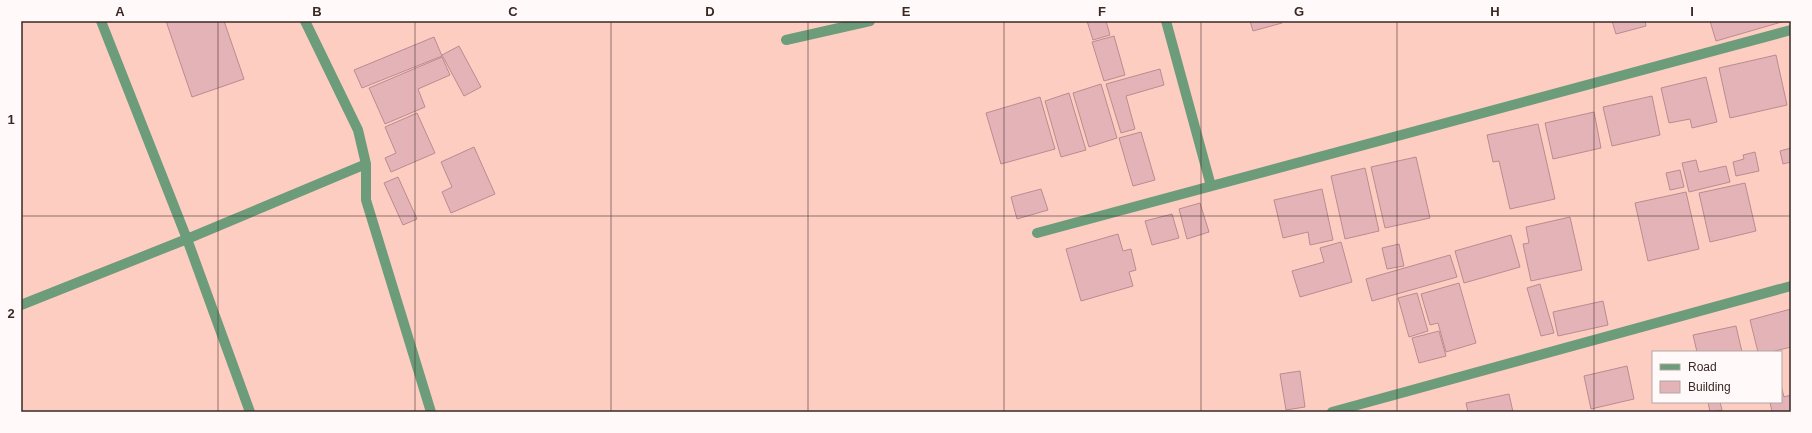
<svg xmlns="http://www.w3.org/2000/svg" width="1812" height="433" viewBox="0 0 1812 433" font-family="Helvetica,sans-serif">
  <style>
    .building { fill: #e4b3b7; stroke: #ba8b8f }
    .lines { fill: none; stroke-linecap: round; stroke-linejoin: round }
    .minor { stroke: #6c9c7a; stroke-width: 10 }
    .grid { fill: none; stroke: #3a2824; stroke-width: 1; stroke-opacity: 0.55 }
    .neatline { fill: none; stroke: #3a2824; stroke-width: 1.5 }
    .grid-label { font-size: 13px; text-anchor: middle; font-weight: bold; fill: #3a2824 }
  </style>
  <rect width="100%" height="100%" fill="#fecdc2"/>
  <path class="building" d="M166,21H224L244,79L192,97Z
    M1087,21H1106L1110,35L1093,40Z
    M1250,21H1282V23L1253,31Z
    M1612,21H1645L1646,26L1616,34Z
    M1710,21H1785L1716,41Z
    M1114,36L1125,75L1104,81L1092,42Z
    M434,37L442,56L362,88L354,70Z
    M459,46L481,87L464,96L442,55Z
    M1776,55L1787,105L1730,118L1719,68Z
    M442,57L450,75L418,89L425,107L385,124L369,88Z
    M1160,69L1164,85L1126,96L1135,129L1121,133L1106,84Z
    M1706,77L1717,122L1692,128L1690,119L1669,123L1661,88Z
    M1101,84L1117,138L1089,147L1073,93Z
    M1069,93L1086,150L1061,157L1045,101Z
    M1652,96L1660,135L1612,146L1603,107Z
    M1040,97L1055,149L1001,164L986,113Z
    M1594,112L1601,148L1553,159L1545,123Z
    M417,113L435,153L391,172L385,158L396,153L385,127Z
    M1538,124L1555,199L1510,209L1499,161L1493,162L1487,135Z
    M1141,132L1155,180L1133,186L1119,138Z
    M474,147L495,194L451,213L442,192L452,187L441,162Z
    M1791,148V162L1783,164L1780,151Z
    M1755,152L1759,171L1736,176L1733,162L1744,159L1743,155Z
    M1416,157L1430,218L1385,228L1371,167Z
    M1696,160L1699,172L1726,166L1730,182L1689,192L1682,163Z
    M1365,168L1379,231L1345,239L1331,176Z
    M1680,170L1684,187L1670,190L1666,173Z
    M398,177L417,219L403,225L384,183Z
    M1745,183L1756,231L1710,242L1699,193Z
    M1041,189L1048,210L1017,219L1011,197Z
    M1322,189L1333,240L1310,245L1308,232L1283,238L1274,200Z
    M1686,192L1699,249L1648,261L1635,203Z
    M1200,203L1209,232L1187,239L1179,209Z
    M1172,214L1179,238L1152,245L1145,221Z
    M1570,217L1582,270L1531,281L1523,244L1529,243L1526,227Z
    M1118,234L1123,251L1131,249L1136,270L1129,272L1133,286L1081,301L1066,249Z
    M1511,235L1520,267L1464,283L1455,251Z
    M1341,242L1352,282L1300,297L1292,271L1324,262L1320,248Z
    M1399,244L1404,266L1387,269L1382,248Z
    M1450,255L1457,277L1372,301L1366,279Z
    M1459,283L1476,343L1446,352L1438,323L1430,325L1421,294Z
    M1540,284L1554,333L1541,336L1527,288Z
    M1417,293L1428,331L1409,337L1398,298Z
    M1603,301L1608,325L1558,336L1553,312Z
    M1791,309V347L1771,352H1758L1750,320Z
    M1736,326L1742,352H1697L1693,335Z
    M1439,331L1446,356L1419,363L1412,338Z
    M1627,366L1634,399L1591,409L1584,376Z
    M1300,371L1305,407L1286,410L1280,374Z
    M1781,385L1784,397L1791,395V412H1772L1770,402H1781Z
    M1509,394L1513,412H1468L1466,403Z
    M1708,402H1720L1722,410L1710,412Z"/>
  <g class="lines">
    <path class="minor" d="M101,21L187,239L250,412
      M305,21L358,130L366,164V200L431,412
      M1166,21L1211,186
      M786,40L870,21
      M1037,233L1791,30
      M21,305L187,239L366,164
      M1332,412L1791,286"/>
  </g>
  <path class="grid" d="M218,21V412M415,21V412M611,21V412M808,21V412M1004,21V412M1201,21V412M1397,21V412M1594,21V412M21,216H1791"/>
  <rect width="1812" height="433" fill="none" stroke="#fffaf9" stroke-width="44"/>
  <rect x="1652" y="351" width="130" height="52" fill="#fffaf9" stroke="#b0a6a4"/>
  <rect x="1660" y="364" width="20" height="6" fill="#6c9c7a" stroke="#b0a6a4"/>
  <text x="1688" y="371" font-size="12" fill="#3a2824">Road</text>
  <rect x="1660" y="381" width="20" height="12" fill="#e4b3b7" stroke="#b0a6a4"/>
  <text x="1688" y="391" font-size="12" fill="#3a2824">Building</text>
  <rect x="22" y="22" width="1768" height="389" class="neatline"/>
  <g class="grid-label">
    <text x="120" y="16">A</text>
    <text x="317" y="16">B</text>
    <text x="513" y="16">C</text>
    <text x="710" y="16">D</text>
    <text x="906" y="16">E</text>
    <text x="1102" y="16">F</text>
    <text x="1299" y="16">G</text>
    <text x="1495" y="16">H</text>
    <text x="1692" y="16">I</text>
    <text x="11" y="124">1</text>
    <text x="11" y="318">2</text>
  </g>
</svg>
